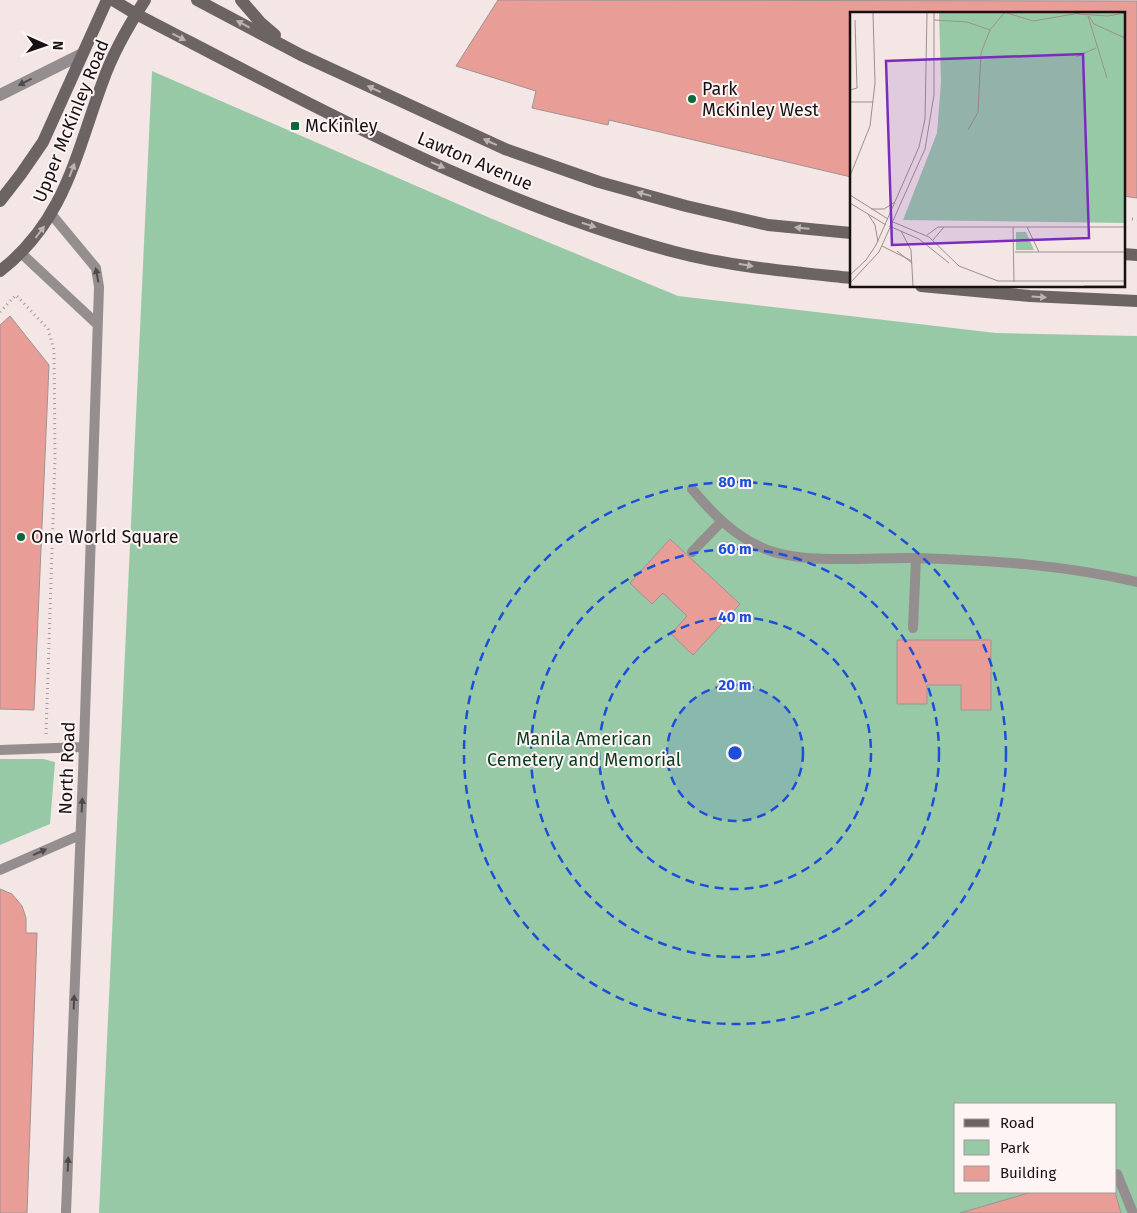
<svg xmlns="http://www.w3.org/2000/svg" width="1137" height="1213" viewBox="0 0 1137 1213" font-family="'Fira Sans',sans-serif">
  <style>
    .green { fill: #98c9a7; fill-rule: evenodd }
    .building { fill: #e99d97; stroke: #9e9291 }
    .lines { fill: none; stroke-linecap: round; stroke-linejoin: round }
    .path { stroke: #a39998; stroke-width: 3; stroke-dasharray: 1 4; stroke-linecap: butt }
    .lane { stroke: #948e8e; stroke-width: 10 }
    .street { stroke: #948e8e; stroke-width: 12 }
    .secondary { stroke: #6b6463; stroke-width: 12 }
    .oneway { fill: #bcb3b2 }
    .oneway2 { fill: #4f4a4a }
    .ring { fill: none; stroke: #1d4ed8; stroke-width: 2.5; stroke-dasharray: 9 6 }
    .poi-dot { fill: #0c673a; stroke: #fef4f3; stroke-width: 2 }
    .labels { text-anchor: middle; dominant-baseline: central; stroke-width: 4; stroke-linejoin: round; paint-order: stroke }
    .poi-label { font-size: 18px; fill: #171212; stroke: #fef4f3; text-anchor: start }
    .street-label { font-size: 18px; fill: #171212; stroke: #fef4f3 }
    .park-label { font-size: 18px; fill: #073d21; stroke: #fef4f3 }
    .inset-road { fill: none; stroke: #9b9190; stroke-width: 1 }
    .view { fill: #7b2cbf; fill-opacity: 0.15; stroke: #7b2cbf; stroke-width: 2.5 }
    .inset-edge { fill: none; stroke: #171212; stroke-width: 2.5 }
    .centre { fill: #1d4ed8; stroke: #fef4f3; stroke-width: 2.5 }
    .ring-label { font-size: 15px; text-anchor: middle; font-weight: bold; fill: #1d4ed8; stroke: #fef4f3; stroke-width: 4; stroke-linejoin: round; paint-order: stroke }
  </style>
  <rect width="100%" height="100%" fill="#f3e6e4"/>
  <path class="green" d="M152,71L490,218L678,296L996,333L1137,336V1213H99ZM956,1104H1116V1192H956Z
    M0,759H43L55,762L50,824L0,845Z"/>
  <path class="building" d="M498,0L1137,1V198L1123,196V14H851V177L609,120L608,125L532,108L536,91L456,66Z
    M10,316L49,365L34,710L0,709V325Z
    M670,539L740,604L693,655L671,634L687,616L663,593L652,604L630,583Z
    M897,640H991V710H961V685H927V704H897Z
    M0,889L12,894L22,906L26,918V933H37L27,1213H0Z
    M1032,1192H1115L1121,1213H960Z"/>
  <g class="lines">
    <path class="path" d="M1132,219L1137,220
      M0,312L16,295L48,329L54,350L55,459L46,734"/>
    <path class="lane" d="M52,215L96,268L99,287L84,747L66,1213
      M21,253L97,324
      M692,489C713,514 734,536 765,549C805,565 871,557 915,558C990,560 1064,565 1137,582
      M692,552L721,522
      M913,628L916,558
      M0,750L84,747
      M0,870L80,835
      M1117,1174L1133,1213"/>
    <path class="street" d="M0,95L82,54"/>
    <path class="secondary" d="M113,0L136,14C310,104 485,201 675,252C732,267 793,272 851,278
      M197,0L301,55L505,149L599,182L686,206L768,225L851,233
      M241,0L260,22L275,35
      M0,201L21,174L43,142L107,0
      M1123,254L1137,255
      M0,271C65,221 76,153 103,81C113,52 129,25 145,0
      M921,286L1030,296L1137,301"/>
  </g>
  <defs><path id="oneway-solid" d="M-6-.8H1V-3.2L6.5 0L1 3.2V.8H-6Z" transform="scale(1.25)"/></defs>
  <g class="oneway">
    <use href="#oneway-solid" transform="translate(243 24) rotate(-152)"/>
    <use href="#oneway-solid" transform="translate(179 37) rotate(27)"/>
    <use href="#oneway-solid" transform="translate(374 89) rotate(-155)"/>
    <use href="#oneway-solid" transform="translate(490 142) rotate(-155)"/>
    <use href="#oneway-solid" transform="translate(438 165) rotate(23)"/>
    <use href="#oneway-solid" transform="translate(72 170) rotate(-69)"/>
    <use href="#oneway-solid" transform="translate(644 194) rotate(-164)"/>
    <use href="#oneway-solid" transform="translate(589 225) rotate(18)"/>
    <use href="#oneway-solid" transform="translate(802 228) rotate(-175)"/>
    <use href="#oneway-solid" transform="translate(40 232) rotate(-53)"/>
    <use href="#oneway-solid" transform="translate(746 265) rotate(10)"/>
    <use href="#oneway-solid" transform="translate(1039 297) rotate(3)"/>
  </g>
  <g class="oneway2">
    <use href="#oneway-solid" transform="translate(25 82) rotate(153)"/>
    <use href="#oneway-solid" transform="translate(97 275) rotate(-101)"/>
    <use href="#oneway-solid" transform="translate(82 805) rotate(-87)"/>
    <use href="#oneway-solid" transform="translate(40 852) rotate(-24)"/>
    <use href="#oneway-solid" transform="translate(74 1002) rotate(-88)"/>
    <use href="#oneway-solid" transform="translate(68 1164) rotate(-88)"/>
  </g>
  <circle cx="735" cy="753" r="68" fill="#1d4ed8" fill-opacity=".12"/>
  <g class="ring">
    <circle cx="735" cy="753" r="68"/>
    <circle cx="735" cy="753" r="136"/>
    <circle cx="735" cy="753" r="204"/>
    <circle cx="735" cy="753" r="271"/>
  </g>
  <g class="poi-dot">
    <circle cx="692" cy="99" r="5"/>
    <rect x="290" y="121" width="10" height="10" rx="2.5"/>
    <circle cx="21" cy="537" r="5"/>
  </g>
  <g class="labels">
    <g class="poi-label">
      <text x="702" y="89">Park<tspan x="702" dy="21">McKinley West</tspan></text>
      <text x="305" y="126">McKinley</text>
      <text x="31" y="537">One World Square</text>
    </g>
    <g class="street-label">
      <text transform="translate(71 121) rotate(-68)">Upper McKinley Road</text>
      <text transform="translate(475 161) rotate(23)">Lawton Avenue</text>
      <text transform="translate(67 768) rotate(-88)">North Road</text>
    </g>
    <g class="park-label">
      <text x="584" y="739">Manila American<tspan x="584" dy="21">Cemetery and Memorial</tspan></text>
    </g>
  </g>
  <g transform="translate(850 12)">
    <rect width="275" height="275" fill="#f3e6e4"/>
    <path d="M89,1H275V211L53,208L87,121L91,70ZM166,220H176L184,238H166Z" fill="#98c9a7"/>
    <path class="inset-road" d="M157,1L183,9L230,1M228,2L258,4L275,1M238,4L257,66M239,4L244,12L275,26M84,8L117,10L140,18M226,45L246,36M0,78L7,76L5,8M0,90H23M118,118L128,100L131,41L140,18L154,1M0,164L20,114L25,71L23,1M0,183L38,207M0,191L36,213M21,197H34L45,190M18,202L25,213L28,230M43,210L79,225L109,254L148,269H275M39,214L69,227L99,251M163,215L164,270M177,215L189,240M51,219L61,238L63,274M77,223L88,215H275M83,228L94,215M32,234L62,249M47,239L62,251M165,240H275M0,263L16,248L26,233L69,135L75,107L77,1M0,271L29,240L75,137L84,83V1M234,274H275"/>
    <path class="view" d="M233,42L239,226L42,233L36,49Z"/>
    <rect width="275" height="275" class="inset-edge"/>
  </g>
  <circle cx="735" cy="753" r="8" class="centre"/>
  <g class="ring-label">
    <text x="735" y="487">80 m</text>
    <text x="735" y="554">60 m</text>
    <text x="735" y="622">40 m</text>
    <text x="735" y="690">20 m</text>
  </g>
  <rect x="954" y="1103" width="162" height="90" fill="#fef4f3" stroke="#a29a99"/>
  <rect x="964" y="1119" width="25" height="8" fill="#6b6463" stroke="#a29a99"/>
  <text x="1000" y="1128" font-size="15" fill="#171212">Road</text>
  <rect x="964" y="1140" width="25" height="15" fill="#98c9a7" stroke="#a29a99"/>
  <text x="1000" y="1153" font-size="15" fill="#171212">Park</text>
  <rect x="964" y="1166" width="25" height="15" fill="#e99d97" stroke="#a29a99"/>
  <text x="1000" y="1178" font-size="15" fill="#171212">Building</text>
  <g transform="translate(45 45) rotate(92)" stroke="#fef4f3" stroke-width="4" paint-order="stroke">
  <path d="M0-4L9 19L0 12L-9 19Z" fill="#171212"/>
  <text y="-8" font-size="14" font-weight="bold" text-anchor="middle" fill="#171212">N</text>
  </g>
</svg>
